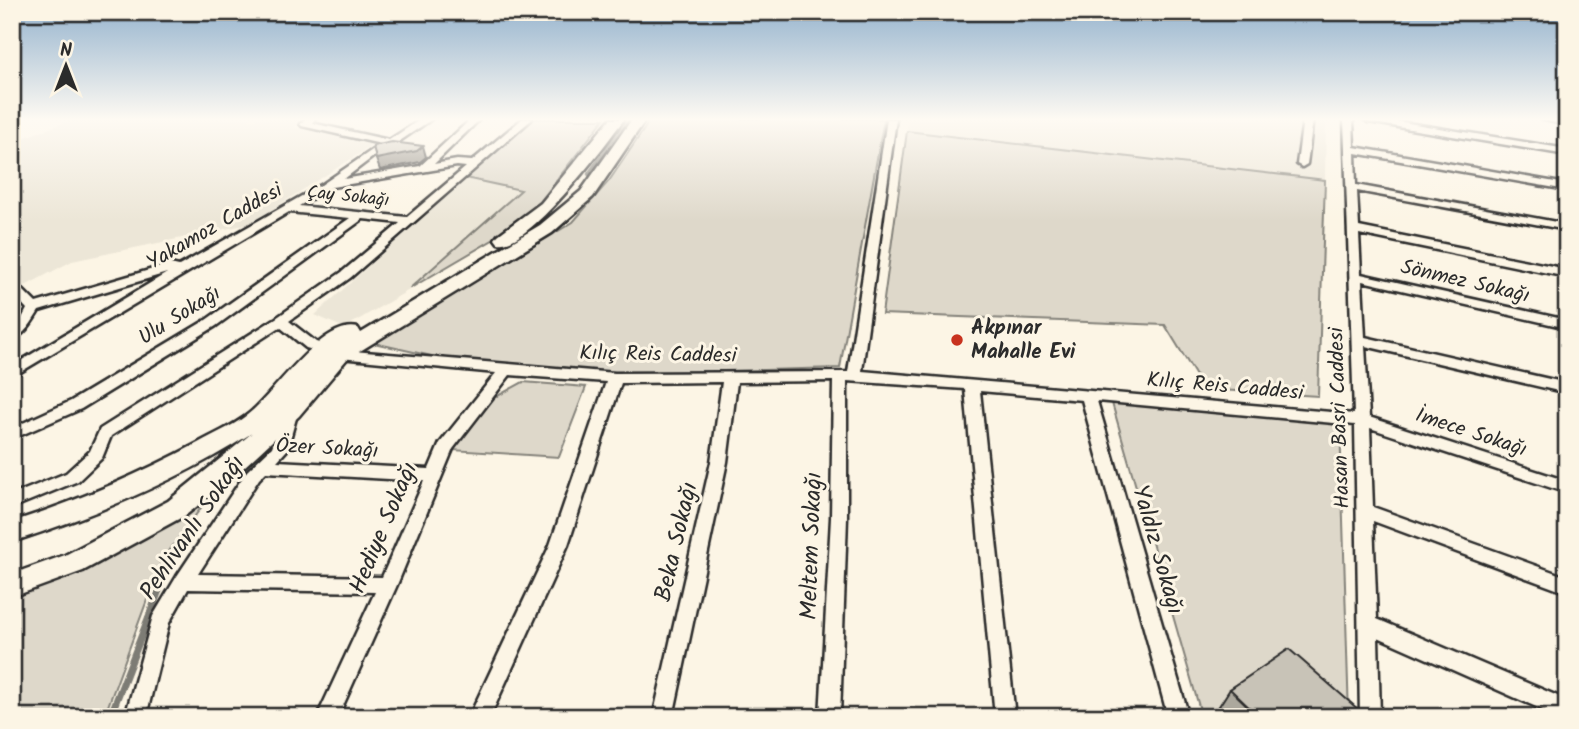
<svg xmlns="http://www.w3.org/2000/svg" width="1579" height="729" viewBox="0 0 1579 729" font-family="Kalam,sans-serif">
  <style>
    .built { fill: #ece6d7 }
    .green { fill: #ded8ca; stroke: #84827a; stroke-width: 2 }
    .lines { fill: none; stroke-linecap: round; stroke-linejoin: round }
    .stream-far1 { stroke: #7d7b74; stroke-width: 4.5 }
    .stream { stroke: #7d7b74; stroke-width: 7 }
    .street-casing { stroke: #2b2b2b; stroke-width: 5 }
    .secondary-casing { stroke: #2b2b2b; stroke-width: 5 }
    .street { fill: #fcf5e5; fill-rule: evenodd }
    .secondary { fill: #fcf5e5; fill-rule: evenodd }
    .wall { fill: #aca89d; stroke: #2b2b2b; stroke-width: 2 }
    .shaded-wall { fill: #8c8880; stroke: #2b2b2b; stroke-width: 2 }
    .building { fill: #c8c3b7; stroke: #2b2b2b; stroke-width: 2 }
    .poi-dot { fill: #c8321e; stroke: #fcf5e5; stroke-width: 2.5 }
    .labels { text-anchor: middle; dominant-baseline: central; stroke-width: 6; stroke-linejoin: round; paint-order: stroke }
    .far-street-label { font-size: 18px; fill: #2b2b2b; stroke: #fcf5e5 }
    .street-label { font-size: 21px; fill: #2b2b2b; stroke: #fcf5e5 }
    .poi-label { font-size: 21px; font-weight: bold; fill: #2b2b2b; stroke: #fcf5e5; text-anchor: start }
    .near-street-label { font-size: 24px; fill: #2b2b2b; stroke: #fcf5e5 }
  </style>
  <rect width="100%" height="100%" fill="#fcf5e5"/>
  <filter id="ink" filterUnits="userSpaceOnUse"><feTurbulence type="fractalNoise" baseFrequency=".0143" numOctaves="2"/><feDisplacementMap in="SourceGraphic" scale="14" xChannelSelector="R" yChannelSelector="G"/><feConvolveMatrix kernelMatrix="1 2 1 2 8 2 1 2 1" color-interpolation-filters="sRGB"/></filter>
  <g filter="url(#ink)">
    <path class="built" d="M74,119H302L294,127L373,145L249,224L72,261L12,293V142Z
      M908,119H1326L1325,180L907,131Z
      M465,178L522,189L409,290L344,328L315,315Z"/>
    <path class="green" d="M532,119H604L525,221L409,289L521,190L465,178Z
      M651,119H884L840,368L619,374L436,357L374,343L573,222L609,181Z
      M907,131L1325,180L1318,396L1204,389L1165,325L882,314Z
      M523,382L586,387L559,457L451,450L492,399Z
      M1112,403L1340,422L1349,717H1202Z
      M209,497L161,562L104,717H12V594L97,565Z"/>
    <g class="lines">
      <path class="stream-far1" d="M589,174L629,119"/>
      <path class="stream" d="M110,717L168,567"/>
      <defs>
        <path id="street" d="M306,119H315L312,123L389,140L421,119H432L394,145L377,154L344,179L420,166L471,119H480L434,164L457,160L472,161L522,119H532L350,278L289,321L316,342L341,350L615,373L848,372L887,119H896L862,371L1354,414L1344,119H1353L1354,147L1567,184V190L1355,153L1356,185L1567,224V230L1357,191L1359,227L1567,269V277L1359,234L1361,274L1567,320V328L1362,281L1365,337L1567,383V393L1365,346L1369,417L1567,481V493L1370,428L1373,507L1567,577V593L1373,521L1377,619L1567,700V717H1559L1378,637L1380,717H1360L1355,425L1097,401L1189,717H1168L1082,400L980,391L1015,717H995L965,389L847,381V518L840,717H820L831,518L833,381L737,382L727,462L673,717H653L711,462L722,382L621,383L568,545L490,717H469L550,545L606,382L510,375L453,449L397,585L338,717H317L375,592L188,589L169,623L146,717H125L153,616L177,576L247,471L272,447L286,407L291,406L298,411L287,450L277,461L429,469L440,443L496,373L340,358L306,348L280,327L111,436L102,458L78,481L12,508V495L66,473L90,451L100,429L276,318L342,272L400,223L363,219L216,326L81,409L12,439V428L71,401L206,320L350,218L289,212L12,377V366L167,273L39,311C32,322 25,335 12,340V329L20,322L27,309L14,295V289H22L36,303L170,264L179,266L321,185L381,144L302,126L300,124ZM457,166L466,167L407,217L299,206L332,187ZM266,472L424,481L382,577L198,574L259,479Z
          M1303,119H1313L1307,164L1302,167L1297,164Z
          M1363,119H1384L1567,149V155L1368,122Z
          M1540,119H1567V125Z"/>
        <path id="secondary" d="M610,119H624C606,144 528,250 498,243L495,239L498,235L541,203Z
          M632,119H646L593,197L552,233L347,359L299,416L230,480L186,515L83,571L12,597V574L65,555L168,501L252,433C178,481 96,515 12,542V522C77,501 138,475 198,443C216,433 238,424 253,410C276,390 324,319 358,328L361,333L540,225L581,191Z"/>
      </defs>
      <use href="#street" class="street-casing"/>
      <use href="#secondary" class="secondary-casing"/>
      <use href="#street" class="street"/>
      <use href="#secondary" class="secondary"/>
    </g>
    <path class="wall" d="M1230,689L1367,717H1216L1214,714Z"/>
    <path class="shaded-wall" d="M423,146L426,157L420,162L380,170L376,159Z"/>
    <path class="building" d="M392,142L423,146L417,151L376,159L373,146Z
      M1289,649L1367,717H1259L1230,689Z"/>
  </g>
  <linearGradient id="sky" x2="0" y2="1"><stop stop-color="#93b2cd"/><stop offset="0.54" stop-color="#fefaf3"/><stop offset="1" stop-color="#fefaf3" stop-opacity="0"/></linearGradient>
  <rect width="1579" height="221" fill="url(#sky)"/>
  <circle class="poi-dot" cx="957" cy="340" r="7"/>
  <g class="labels">
    <g class="far-street-label">
      <text transform="translate(348 197) rotate(6)">Çay Sokağı</text>
    </g>
    <g class="street-label">
      <text transform="translate(215 227) rotate(-30)">Yakamoz Caddesi</text>
      <text transform="translate(1465 282) rotate(13)">Sönmez Sokağı</text>
      <text transform="translate(180 316) rotate(-32)">Ulu Sokağı</text>
      <text transform="translate(658 355) rotate(1)">Kılıç Reis Caddesi</text>
      <text transform="translate(1225 387) rotate(5)">Kılıç Reis Caddesi</text>
      <text transform="translate(1340 418) rotate(-92)">Hasan Basri Caddesi</text>
      <text transform="translate(1471 433) rotate(18)">İmece Sokağı</text>
      <text transform="translate(327 449) rotate(3)">Özer Sokağı</text>
    </g>
    <g class="poi-label">
      <text x="971" y="328">Akpınar<tspan x="971" dy="24">Mahalle Evi</tspan></text>
    </g>
    <g class="near-street-label">
      <text transform="translate(193 528) rotate(-56)">Pehlivanlı Sokağı</text>
      <text transform="translate(384 528) rotate(-67)">Hediye Sokağı</text>
      <text transform="translate(677 542) rotate(-77)">Beka Sokağı</text>
      <text transform="translate(812 546) rotate(-88)">Meltem Sokağı</text>
      <text transform="translate(1157 550) rotate(74)">Yaldız Sokağı</text>
    </g>
  </g>
  <rect width="1579" height="729" fill="none" stroke="#fcf5e5" stroke-width="42"/>
  <rect x="21" y="21" width="1537" height="687" fill="none" stroke="#2b2b2b" stroke-width="2.5" filter="url(#ink)"/>
  <g transform="translate(66 66)" stroke="#fcf5e5" stroke-width="5" paint-order="stroke">
  <path d="M0-5L12 26L0 18L-12 26Z" fill="#2b2b2b"/>
  <text y="-10" font-size="19" font-weight="bold" text-anchor="middle" fill="#2b2b2b">N</text>
  </g>
</svg>
